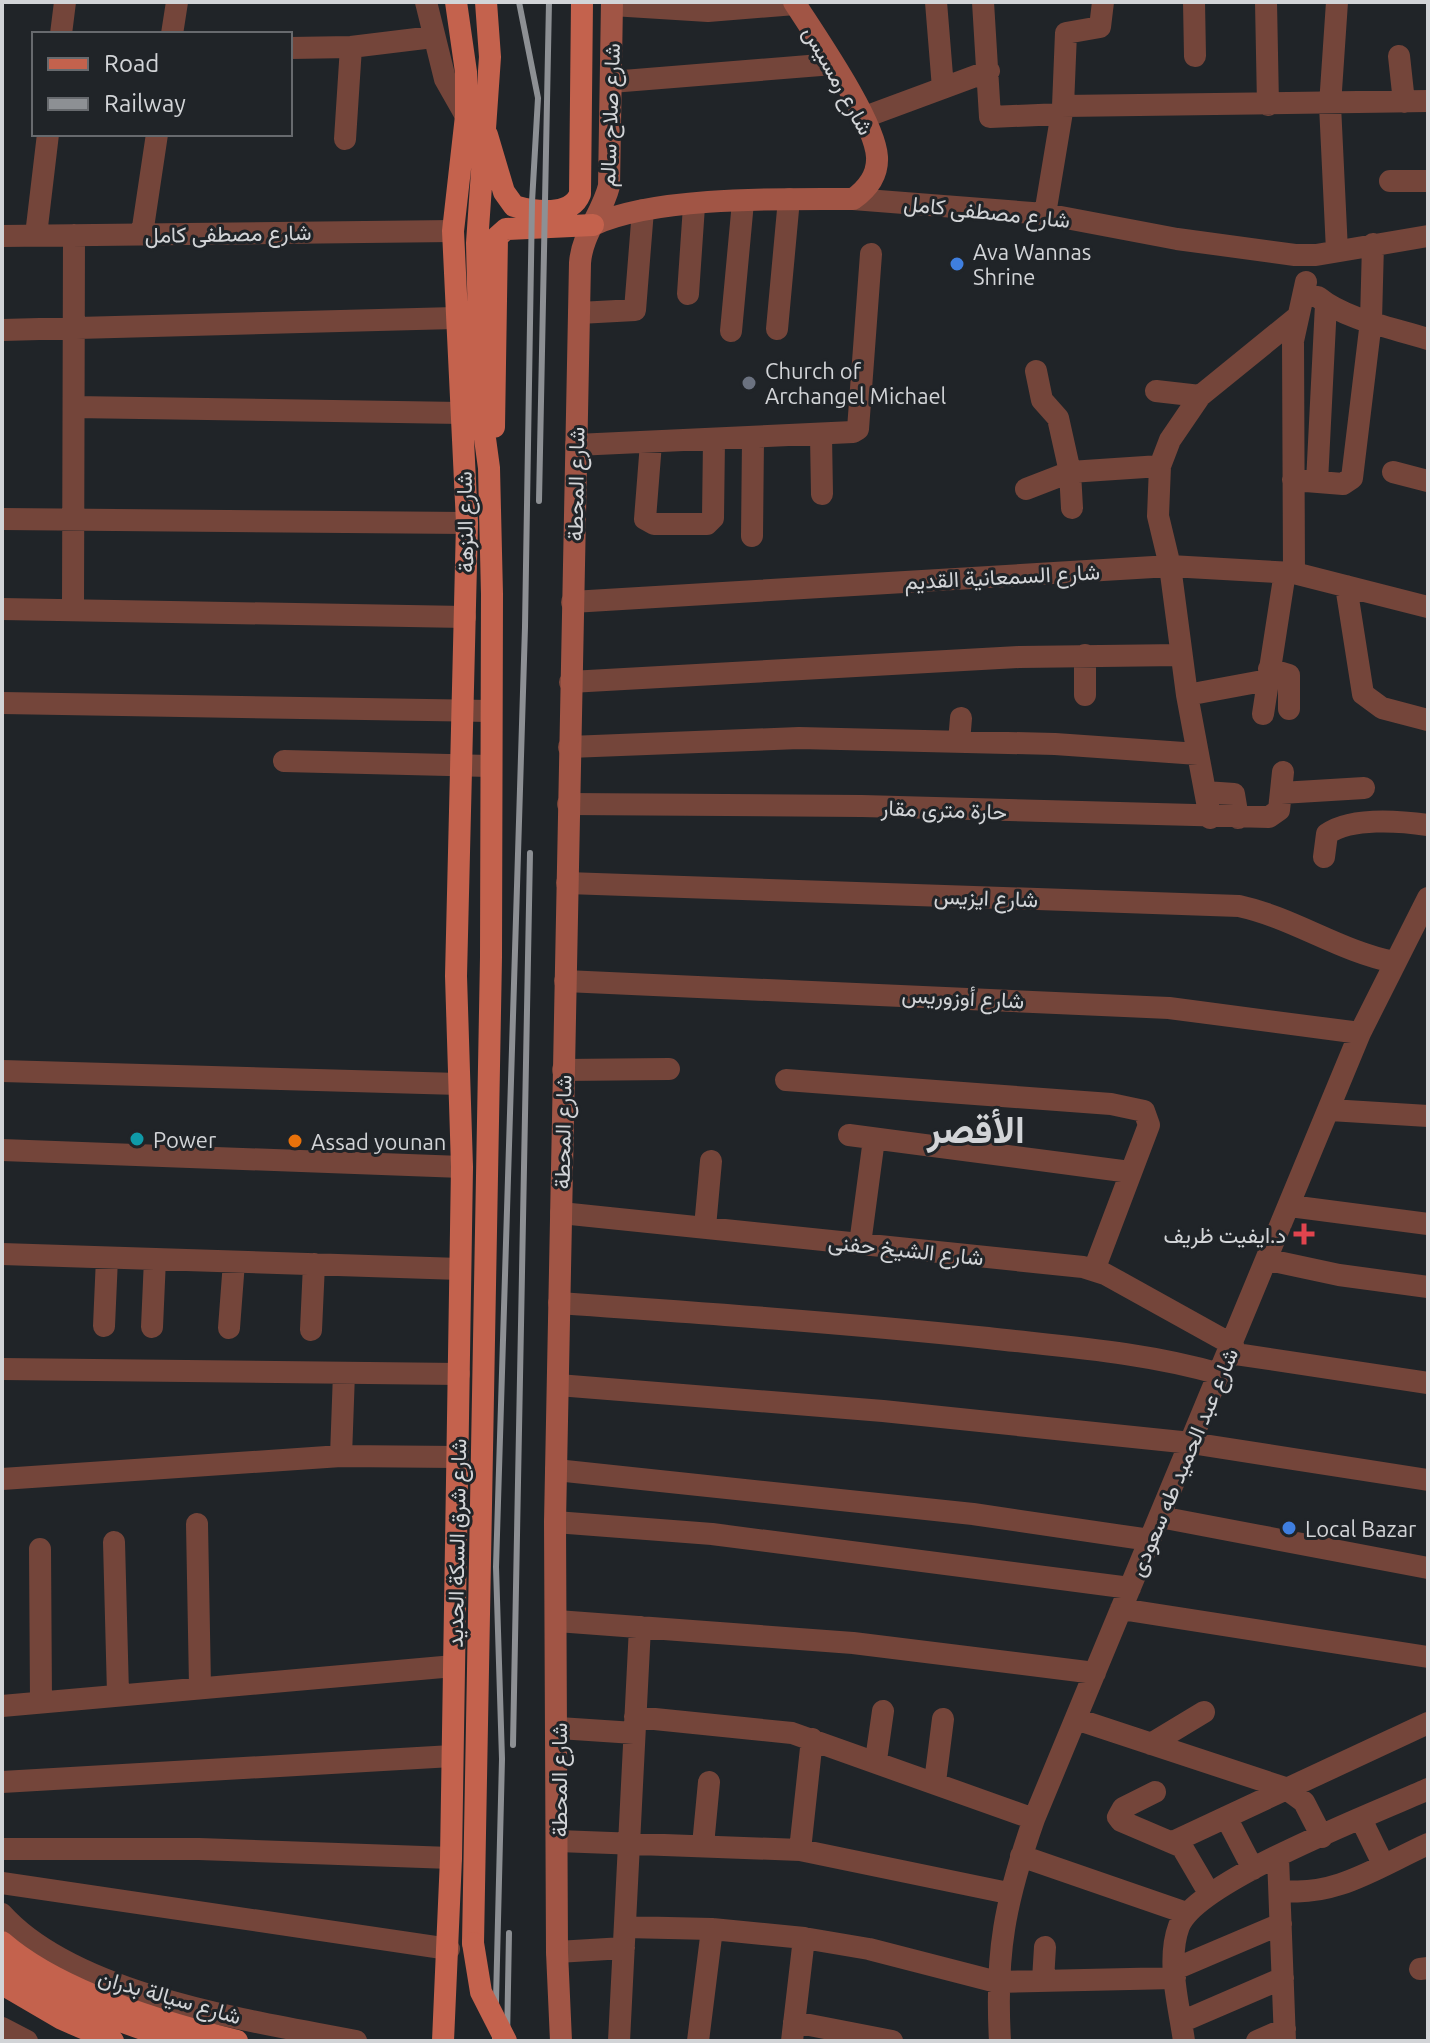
<svg xmlns="http://www.w3.org/2000/svg" width="1430" height="2043" viewBox="0 0 1430 2043" font-family="Ubuntu,Vazirmatn,sans-serif">
  <style>
    .lines { fill: none; stroke-linecap: round; stroke-linejoin: round }
    .minor { stroke: #74453a; stroke-width: 22 }
    .tertiary { stroke: #74453a; stroke-width: 22 }
    .secondary { stroke: #a15545; stroke-width: 22 }
    .primary { stroke: #c4624d; stroke-width: 22 }
    .rail { stroke: #8d9094; stroke-width: 6 }
    .primary-bridge { stroke: #c4624d; stroke-width: 22 }
    .shop-dot { fill: #3f7fe0; stroke: #202428; stroke-width: 3 }
    .worship-dot { fill: #6b7280; stroke: #202428; stroke-width: 3 }
    .culture-dot { fill: #0f9aa8; stroke: #202428; stroke-width: 3 }
    .food-dot { fill: #e8710a; stroke: #202428; stroke-width: 3 }
    .health-dot { fill: #e0444e; stroke: #202428; stroke-width: 3 }
    .labels { text-anchor: middle; dominant-baseline: central; stroke-width: 6; stroke-linejoin: round; paint-order: stroke }
    .street-label { font-size: 22px; fill: #d2d4d7; stroke: #202428 }
    .poi-label { font-size: 22px; fill: #d2d4d7; stroke: #202428; text-anchor: start }
    .town-label { font-size: 38px; font-weight: bold; fill: #d2d4d7; stroke: #202428 }
  </style>
  <rect width="100%" height="100%" fill="#202428"/>
  <g class="lines">
    <path class="minor" d="M426,2L445,79L466,116
      M936,2L943,88
      M983,2L990,117L1061,114
      M1194,2L1195,56
      M1266,2L1268,105
      M1337,2L1330,105L1337,251
      M612,5L708,11L795,4
      M61,34L65,2
      M172,34L177,2
      M290,48L351,47L433,37
      M1399,56L1404,102
      M611,82L833,64
      M1063,106L1428,101
      M862,118L989,71
      M345,139L351,47
      M1390,181H1428
      M853,199L1045,214L1177,239L1295,255H1316L1428,236
      M1045,214L1063,106L1066,33L1100,27L1103,2
      M142,234L157,134
      M36,235L48,134
      M2,236L453,231
      M688,294L694,206
      M1318,297C1346,320 1394,328 1428,339
      M579,313L635,310L643,210
      M777,329L789,199
      M2,330L455,318
      M731,331L743,202
      M1036,371L1042,400L1058,418L1070,472L1072,508
      M1156,391L1200,396
      M74,407L461,413
      M821,436L822,494
      M651,443L645,519L654,524H707L713,518L714,440
      M576,445L853,432L858,429L871,254
      M1393,472L1428,481
      M1293,480L1343,484L1352,478L1371,321L1373,244
      M1317,482L1326,304
      M1026,489L1070,472L1160,466
      M2,519L467,523
      M752,536L753,439
      M1294,573L1293,341L1306,282
      M1346,586L1363,694L1382,708L1428,720
      M572,602L1170,566L1294,573L1428,607
      M2,609L465,617
      M73,610L74,235
      M1085,655V695
      M1269,669L1289,675V709
      M570,682L1019,657L1181,655
      M1187,695L1268,680
      M2,703L490,711
      M1263,714L1285,572
      M959,742L961,718
      M569,747L799,738L1055,744L1198,754
      M284,761L489,766
      M1205,792L1234,794L1238,818
      M1281,793L1364,788
      M568,804L862,806L1269,817L1279,810L1283,772
      M1210,818L1187,695L1170,566L1158,516L1160,466L1170,440L1200,396L1296,318
      M1324,857L1327,834C1351,817 1400,821 1428,825
      M567,883L1239,906C1294,918 1339,951 1394,962
      M565,981L1169,1008L1360,1033
      M563,1070L669,1069
      M2,1071L459,1084
      M786,1080L1111,1104L1144,1111L1149,1125L1094,1270
      M1330,1110L1428,1116
      M849,1135L1130,1172
      M2,1150L462,1167
      M1290,1206L1428,1224
      M561,1213L1083,1267L1105,1274L1233,1345
      M705,1227L711,1161
      M860,1244L874,1139
      M2,1254L460,1269
      M1269,1260L1339,1275L1428,1287
      M559,1303C702,1313 845,1323 988,1338C1067,1347 1144,1352 1220,1374
      M104,1326L107,1258
      M152,1327L155,1259
      M229,1328L234,1262
      M311,1330L314,1264
      M1229,1353L1428,1383
      M2,1369L459,1374
      M558,1385L883,1411L1191,1443L1428,1480
      M341,1456L344,1373
      M556,1470L973,1514L1150,1540
      M2,1479L341,1456L457,1457
      M1160,1517L1428,1568
      M555,1522L712,1534L1130,1588
      M197,1524L200,1686
      M114,1542L118,1694
      M40,1549L41,1702
      M1121,1609L1428,1657
      M557,1621L853,1643L1095,1673
      M2,1706L454,1666
      M635,1717L792,1733L1034,1819
      M1076,1719L1285,1788L1304,1802L1322,1837
      M559,1728L634,1733
      M1151,1744L1204,1712
      M876,1760L883,1711
      M2,1782L452,1756
      M935,1782L943,1719
      M1155,1792L1123,1808L1118,1817L1121,1821L1182,1847L1209,1893
      M1226,1817L1253,1869
      M1361,1819L1383,1864
      M558,1841L800,1850L1008,1893
      M1175,1841L1428,1723
      M703,1845L709,1782
      M2,1849H199L451,1858
      M800,1850L812,1739
      M1021,1856L1186,1913
      M1278,1857L1285,2041
      M2,1883L449,1949
      M1280,1890C1333,1899 1381,1865 1428,1844
      M625,1927L712,1929L804,1938L869,1949L997,1982L1175,1978
      M557,1952L624,1948
      M1175,1969L1281,1924
      M1420,1969L1428,1968
      M1043,1980L1045,1947
      M794,2022L892,2041
      M1181,2022L1283,1978
      M2,2028L27,2041
      M619,2041L640,1627
      M698,2041L712,1929
      M792,2041L804,1938
      M1000,2041C995,1953 1005,1901 1034,1819L1360,1033L1428,898
      M1184,2041C1179,2005 1166,1961 1179,1926C1198,1880 1378,1812 1428,1789
      M1257,2041L1285,2029"/>
    <path class="tertiary" d="M2,1914C75,1995 251,2021 356,2041"/>
    <path class="secondary" d="M593,225C656,196 782,199 853,199C867,189 878,176 877,157C875,121 815,35 794,2
      M561,2041L557,1952L555,1522L580,263C582,234 602,214 609,186L612,2"/>
    <path class="primary" d="M487,135L504,192L514,206C535,212 571,217 580,194L582,2
      M494,427L497,237L506,229L593,225
      M2,1942C58,1991 164,2023 237,2041
      M473,1943L491,957L492,594L489,468L481,409L477,243L490,57L486,2
      M2,1964L62,2000L176,2041
      M2,1984L62,2019L113,2041
      M443,2041L451,1858L462,1167L456,976L467,523L453,231L466,116V72L456,2"/>
    <path class="rail" d="M539,501L549,2
      M513,1745L530,853
      M495,2041L502,1759L496,1567L525,627L532,202L538,98L519,2
      M507,2041L509,1933"/>
    <path class="primary-bridge" d="M473,1943L481,1992L506,2041"/>
  </g>
  <g class="shop-dot">
    <circle cx="957" cy="264" r="8"/>
    <circle cx="1289" cy="1528" r="8"/>
  </g>
  <circle class="worship-dot" cx="749" cy="383" r="8"/>
  <circle class="culture-dot" cx="137" cy="1139" r="8"/>
  <circle class="food-dot" cx="295" cy="1141" r="8"/>
  <path class="health-dot" d="M1300 1222h8v8h8v8h-8v8h-8v-8h-8v-8h8z"/>
  <g class="labels">
    <g class="street-label">
      <text transform="translate(839 80) rotate(61)">شارع رمسيس</text>
      <text transform="translate(609 115) rotate(-88)">شارع صلاح سالم</text>
      <text transform="translate(987 211) rotate(6)">شارع مصطفى كامل</text>
      <text transform="translate(228 233) rotate(-1)">شارع مصطفى كامل</text>
      <text transform="translate(575 484) rotate(-89)">شارع المحطة</text>
      <text transform="translate(464 522) rotate(-91)">شارع النزهة</text>
      <text transform="translate(1002 576) rotate(-3)">شارع السمعانية القديم</text>
      <text transform="translate(944 809) rotate(2)">حارة مترى مقار</text>
      <text transform="translate(986 897) rotate(2)">شارع ايزيس</text>
      <text transform="translate(963 997) rotate(3)">شارع أوزوريس</text>
      <text transform="translate(562 1132) rotate(-89)">شارع المحطة</text>
      <text transform="translate(906 1249) rotate(6)">شارع الشيخ حفنى</text>
      <text transform="translate(1183 1462) rotate(-67)">شارع عبد الحميد طه سعودى</text>
      <text transform="translate(456 1543) rotate(-89)">شارع شرق السكة الحديد</text>
      <text transform="translate(558 1780) rotate(-90)">شارع المحطة</text>
      <text transform="translate(170 1996) rotate(16)">شارع سيالة بدران</text>
    </g>
    <g class="poi-label">
      <text x="973" y="251">Ava Wannas<tspan x="973" dy="25">Shrine</tspan></text>
      <text x="765" y="370">Church of<tspan x="765" dy="25">Archangel Michael</tspan></text>
      <text x="153" y="1139">Power</text>
      <text x="311" y="1141">Assad younan</text>
      <text x="1286" y="1234" text-anchor="end">د.ايفيت ظريف</text>
      <text x="1305" y="1528">Local Bazar</text>
    </g>
    <g class="town-label">
      <text x="976" y="1129">الأقصر</text>
    </g>
  </g>
  <rect width="1430" height="2043" fill="none" stroke="#d2d4d7" stroke-width="8"/>
  <rect x="32" y="32" width="260" height="104" fill="#202428" stroke="#676a6e" stroke-width="2"/>
  <rect x="48" y="58" width="40" height="12" fill="#c4624d" stroke="#676a6e" stroke-width="2"/>
  <text x="104" y="72" font-size="24" fill="#d2d4d7">Road</text>
  <rect x="48" y="98" width="40" height="12" fill="#8d9094" stroke="#676a6e" stroke-width="2"/>
  <text x="104" y="112" font-size="24" fill="#d2d4d7">Railway</text>
</svg>
